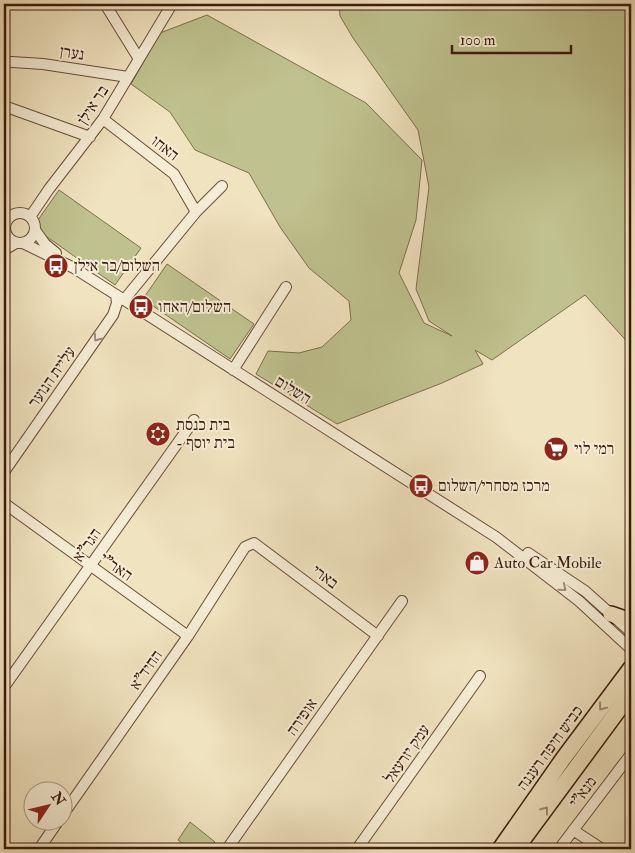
<svg xmlns="http://www.w3.org/2000/svg" width="635" height="853" viewBox="0 0 635 853" font-family="'IM FELL Double Pica','Frank Ruhl Libre',serif">
  <style>
    .green { fill: #bfc28e; stroke: #7e6e4d }
    .lines { fill: none; stroke-linecap: round; stroke-linejoin: round }
    .minor-casing { stroke: #694d39; stroke-width: 12 }
    .highway-casing { stroke: #3c1b0c; stroke-width: 18 }
    .minor { stroke: #f5edd5; stroke-width: 10 }
    .highway { stroke: #f0e3bf; stroke-width: 15 }
    .oneway { stroke: #a28e7b }
    .oneway2 { stroke: #9f896e }
    .labels { text-anchor: middle; dominant-baseline: central; stroke-width: 4; stroke-linejoin: round; paint-order: stroke }
    .street-label { font-size: 16px; fill: #3c1b0c; stroke: #f5edd5 }
    .poi-label { font-size: 16px; fill: #3c1b0c; stroke: #f5edd5; text-anchor: start }
  </style>
  <rect width="100%" height="100%" fill="#f0e3bf"/>
  <filter id="stains"><feTurbulence type="fractalNoise" baseFrequency=".004" numOctaves="4"/><feColorMatrix values="0 0 0 0 .2 0 0 0 0 .09 0 0 0 0 .02 0 0 0 .5 -.17"/></filter>
  <radialGradient id="worn" r=".72"><stop offset=".6" stop-color="#630" stop-opacity="0"/><stop offset="1" stop-color="#630" stop-opacity=".3"/></radialGradient>
  <path class="green" d="M339,4H631V346L585,295L492,360L475,350L483,364L442,383L337,424L256,374L268,351L299,353L322,347L351,320L349,301L309,268L280,227L249,173L195,150L170,112L131,84L160,33L207,15L366,103L422,160L416,220L399,273L424,323L452,336L429,321L416,289L429,187L418,130L353,38L340,16Z
    M59,190L141,248L115,285L33,227Z
    M167,264L254,324L230,359L143,299Z
    M190,822L215,842L210,849H190L178,840Z"/>
  <g class="lines">
    <defs>
      <path id="minor" d="M105,4L139,59
        M12,62L43,64L128,77
        M4,106L90,137
        M103,119L174,174L196,212
        M5 228a15 15 0 1 1 30 0a15 15 0 1 1-30 0Z
        M30,217L49,189L103,119L172,4
        M35,230L45,244L56,253
        M23,243L74,268L496,537L579,601L631,649
        M4,250L16,243
        M124,300L196,212L222,186
        M233,370L286,287
        M4,472L113,315L117,303L116,295
        M4,503L188,636
        M528,553L585,591L631,632
        M4,687L194,420
        M62,816L188,636L245,547L254,543L378,636
        M573,830L602,849
        M39,849L59,820
        M227,849L402,601
        M357,849L480,676
        M559,849L631,754"/>
      <path id="highway" d="M611,614L631,621
        M500,849L563,759L631,668
        M516,849L631,693"/>
    </defs>
    <use href="#minor" class="minor-casing"/>
    <use href="#highway" class="highway-casing"/>
    <use href="#minor" class="minor"/>
    <use href="#highway" class="highway"/>
  </g>
  <defs><path id="oneway-chevron" d="M-2-3.5L2.5 0L-2 3.5" fill="none" stroke-width="1.6" stroke-linecap="round" stroke-linejoin="round" transform="scale(1.25)"/></defs>
  <g class="oneway">
    <use href="#oneway-chevron" transform="translate(97 338) rotate(125)"/>
    <use href="#oneway-chevron" transform="translate(563 588) rotate(39)"/>
  </g>
  <g class="oneway2">
    <use href="#oneway-chevron" transform="translate(602 707) rotate(127)"/>
    <use href="#oneway-chevron" transform="translate(545 810) rotate(-53)"/>
  </g>
  <defs>
    <symbol id="bus-disc" viewBox="-11 -11 22 22"><circle r="9.5" fill="#8f2418" stroke="#f5edd5"/><path d="M-5-6H5V4H4V6H2V4H-2V6H-4V4H-5ZM-3.5-4V0h7V-4ZM-3.5 1.2v1.5H-2V1.2ZM2 1.2v1.5H3.5V1.2Z" fill="#fff"/></symbol>
    <symbol id="synagogue-disc" viewBox="-11 -11 22 22"><circle r="9.5" fill="#8f2418" stroke="#f5edd5"/><path d="M0-6.5L5.6 3.2H-5.6ZM0 6.5L5.6-3.2H-5.6Z" fill="#fff"/></symbol>
    <symbol id="supermarket-disc" viewBox="-11 -11 22 22"><circle r="9.5" fill="#8f2418" stroke="#f5edd5"/><path d="M-6-5.5h2.5l.6 2H6L4.5 2H-2.5L-4.4-4H-6ZM-1.5 3.2a1.3 1.3 0 1 0 .1 0ZM3 3.2a1.3 1.3 0 1 0 .1 0Z" fill="#fff"/></symbol>
    <symbol id="shop-disc" viewBox="-11 -11 22 22"><circle r="9.5" fill="#8f2418" stroke="#f5edd5"/><path d="M-5-2.5h2.3a2.7 3.5 0 0 1 5.4 0H5L5.5 6h-11ZM-1.5-2.5h3a1.5 2.3 0 0 0-3 0Z" fill="#fff"/></symbol>
  </defs>
  <g fill-rule="evenodd">
    <use href="#bus-disc" x="42" y="252" width="28" height="28"/>
    <use href="#bus-disc" x="127" y="293" width="28" height="28"/>
    <use href="#synagogue-disc" x="144" y="420" width="28" height="28"/>
    <use href="#supermarket-disc" x="542" y="435" width="28" height="28"/>
    <use href="#bus-disc" x="407" y="472" width="28" height="28"/>
    <use href="#shop-disc" x="463" y="549" width="28" height="28"/>
  </g>
  <g class="labels">
    <g class="street-label">
      <text transform="translate(72 53) rotate(9)">נערן</text>
      <text transform="translate(93 105) rotate(-57)">בר אילן</text>
      <text transform="translate(165 148) rotate(38)">האחו</text>
      <text transform="translate(52 377) rotate(-55)">עליית הנוער</text>
      <text transform="translate(293 390) rotate(32)">השלום</text>
      <text transform="translate(87 545) rotate(-55)">הגר"א</text>
      <text transform="translate(116 567) rotate(35)">האר"י</text>
      <text transform="translate(325 577) rotate(37)">בארי</text>
      <text transform="translate(146 670) rotate(-55)">החיד"א</text>
      <text transform="translate(302 717) rotate(-55)">אופירה</text>
      <text transform="translate(550 748) rotate(-54)">כביש חיפה רעננה</text>
      <text transform="translate(407 754) rotate(-55)">עמק יזרעאל</text>
      <text transform="translate(583 792) rotate(-53)">מנא"י</text>
    </g>
    <g class="poi-label">
      <text x="74" y="266">השלום/בר אילן</text>
      <text x="158" y="307">השלום/האחו</text>
      <text x="176" y="425">בית כנסת<tspan x="176" dy="18">- בית יוסף</tspan></text>
      <text x="574" y="449">רמי לוי</text>
      <text x="438" y="486">מרכז מסחרי/השלום</text>
      <text x="494" y="563">Auto Car Mobile</text>
    </g>
  </g>
  <rect width="635" height="853" fill="none" stroke="#f0e3bf" stroke-width="20"/>
  <rect x="5" y="5" width="625" height="843" fill="none" stroke="#3c1b0c" stroke-width="2.5"/>
  <rect x="10" y="10" width="615" height="833" fill="none" stroke="#3c1b0c"/>
  <g transform="translate(48 806) rotate(55)"><circle r="24" fill="#f5edd5" stroke="#ab9985"/>
  <path d="M0-4L9 19L0 12L-9 19Z" fill="#8f2418"/>
  <text y="-8" font-size="14" font-weight="bold" text-anchor="middle" fill="#3c1b0c">N</text>
  </g>
  <path d="M452 45v8h119v-8" fill="none" stroke="#3c1b0c" stroke-width="2.5"/>
  <text x="460" y="45" font-size="15" fill="#3c1b0c" stroke="#f5edd5" stroke-width="4" paint-order="stroke">100 m</text>
  <rect width="100%" height="100%" filter="url(#stains)"/>
  <rect width="100%" height="100%" fill="url(#worn)"/>
</svg>
